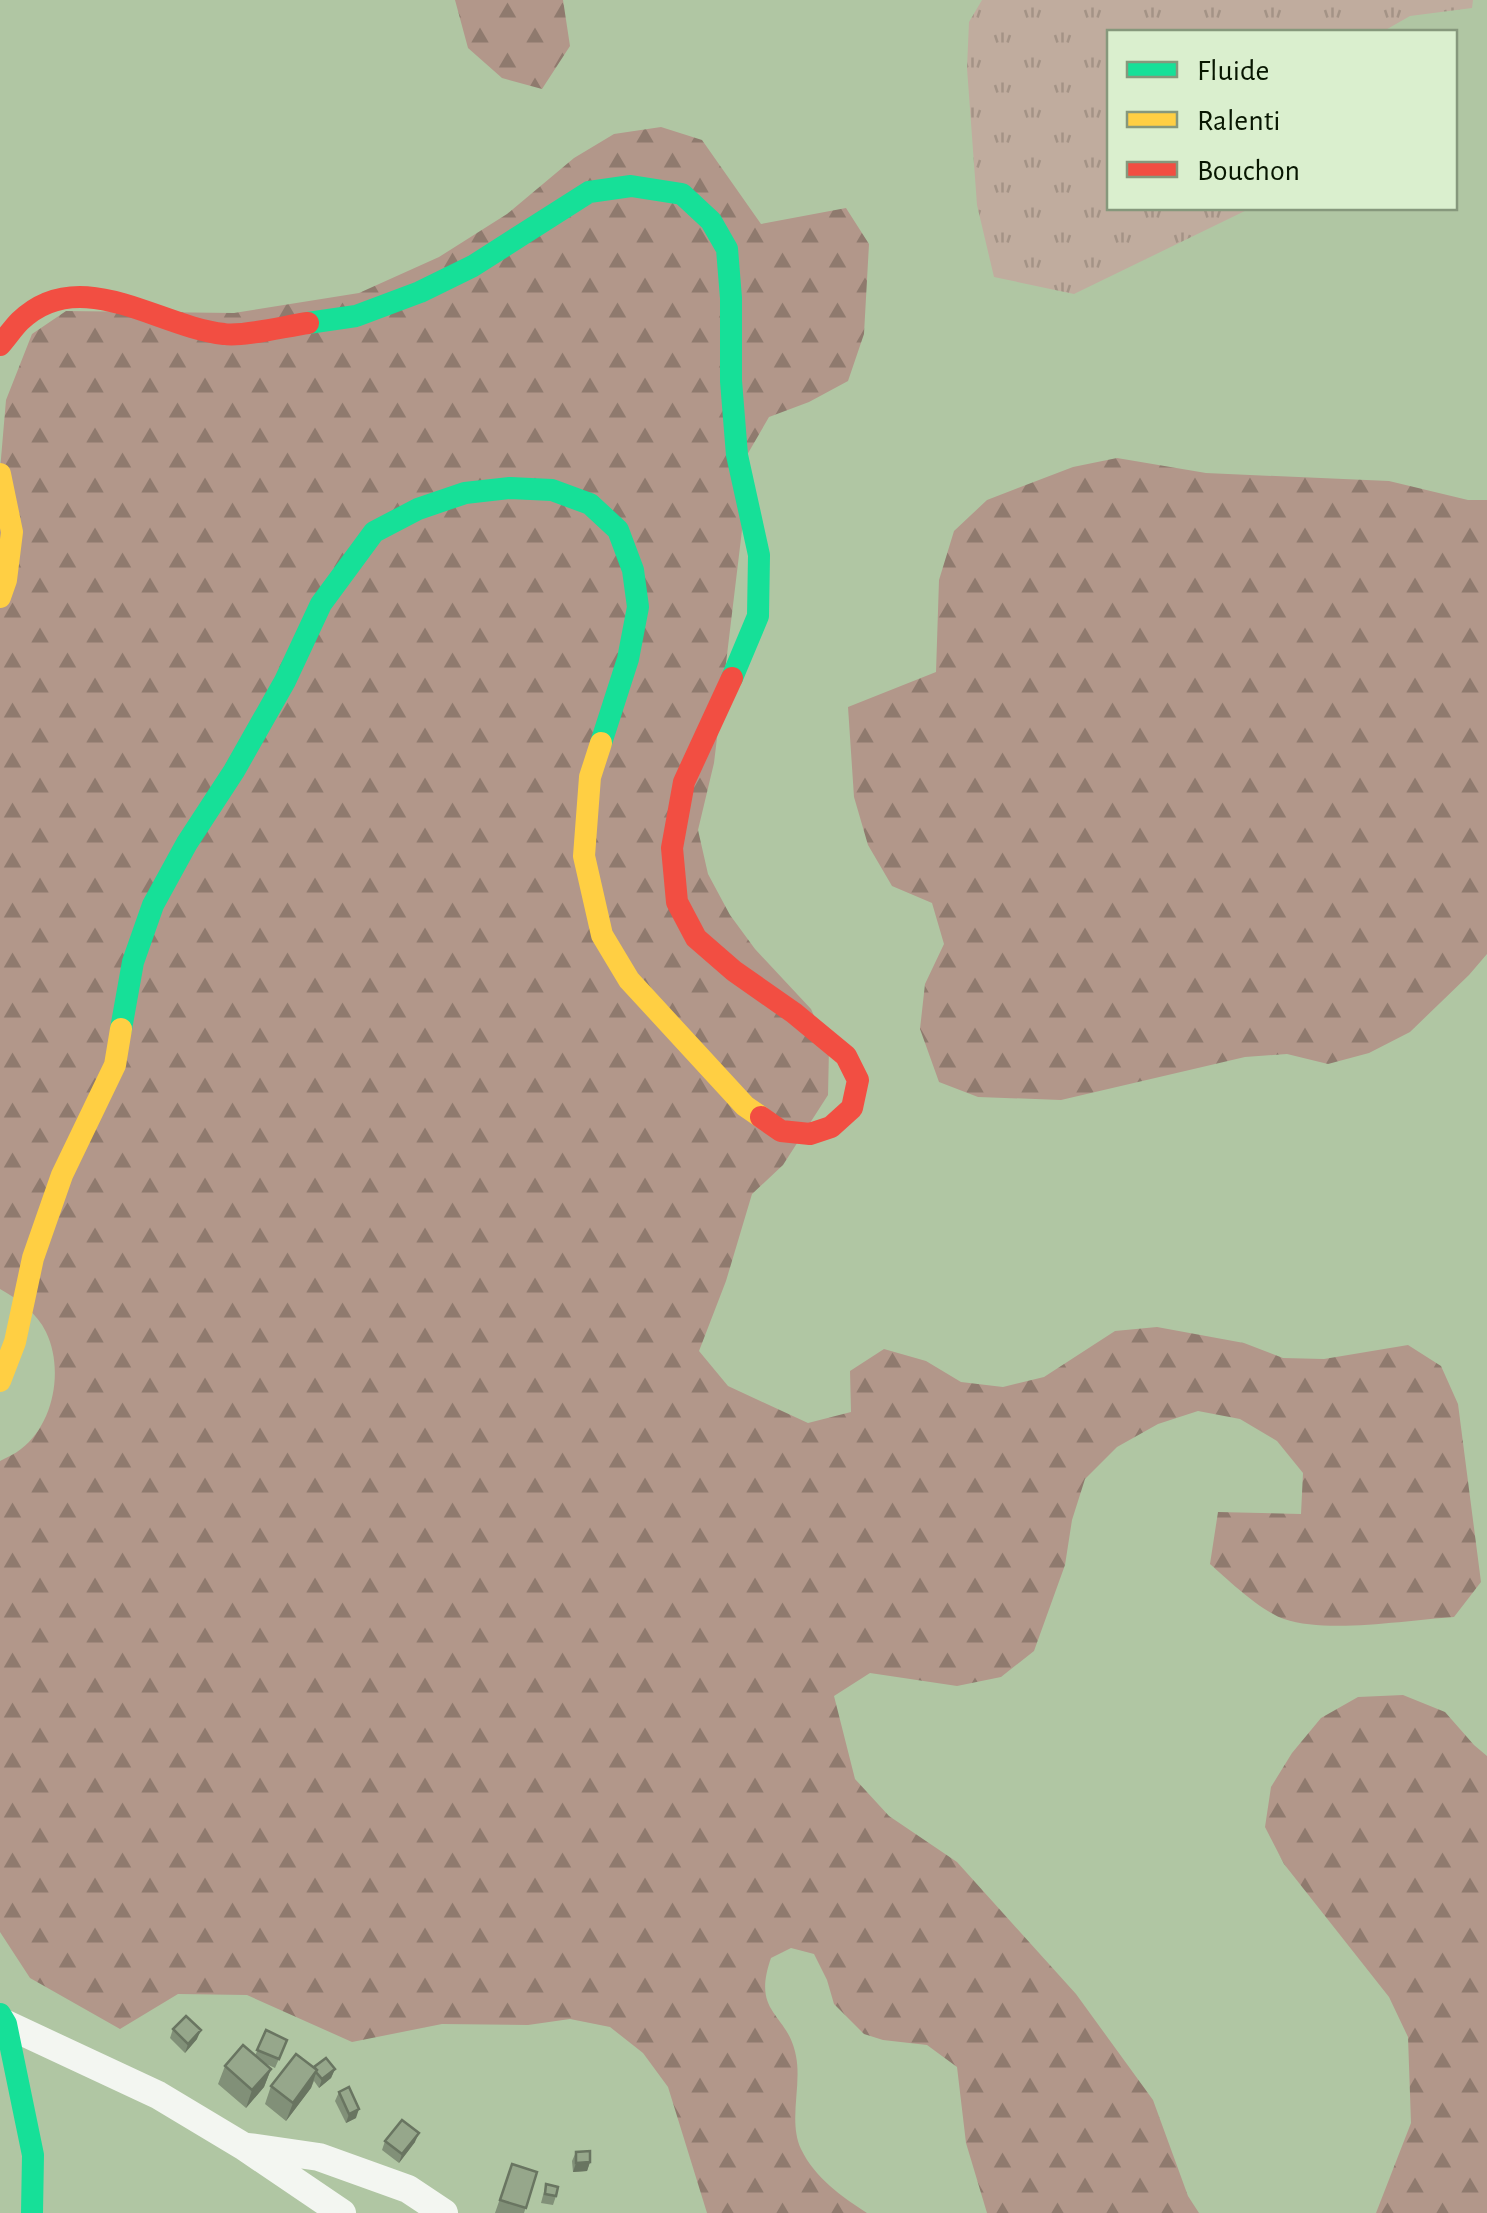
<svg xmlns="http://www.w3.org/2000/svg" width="1487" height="2213" viewBox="0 0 1487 2213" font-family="'Alegreya Sans',sans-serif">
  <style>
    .grass { fill: url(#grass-tufts) }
    .forest { fill: url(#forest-firs) }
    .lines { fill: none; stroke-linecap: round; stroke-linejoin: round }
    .street { stroke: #f3f6f1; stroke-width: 28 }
    .fast { stroke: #16e098; stroke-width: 22 }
    .slow { stroke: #ffcf43; stroke-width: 22 }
    .jam { stroke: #f24e42; stroke-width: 22 }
    .wall { fill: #819078 }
    .shaded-wall { fill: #697561 }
    .building { fill: #96a78b; stroke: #697561; stroke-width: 2.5 }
  </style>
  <defs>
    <pattern id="grass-tufts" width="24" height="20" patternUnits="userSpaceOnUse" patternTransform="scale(2.5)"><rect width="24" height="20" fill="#c0ac9e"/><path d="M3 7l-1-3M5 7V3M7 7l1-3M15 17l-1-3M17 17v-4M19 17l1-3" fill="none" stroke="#a49386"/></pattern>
    <pattern id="forest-firs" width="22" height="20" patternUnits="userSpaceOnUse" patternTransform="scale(2.5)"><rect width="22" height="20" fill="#b2978a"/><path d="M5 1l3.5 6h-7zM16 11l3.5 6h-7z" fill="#8f7a6e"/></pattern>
  </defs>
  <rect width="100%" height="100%" fill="#b0c6a3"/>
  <path class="grass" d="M982,0H1473L1472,8L1410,16L1382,32H1110V208H1251L1074,294L994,277L977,205L967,68L969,22Z"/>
  <path class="forest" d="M455,0H563L570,46L542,89L502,78L468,48Z
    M661,127L702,140L761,224L846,208L869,244L864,334L848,381L809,402L769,417L747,455L746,497L714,763L698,830L708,874L730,915L755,949L811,1009L829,1049L828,1095L783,1165L752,1194L726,1281L699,1351L728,1386L808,1423L851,1412L850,1371L884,1349L926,1361L961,1382L1003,1387L1044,1377L1115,1331L1157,1327L1244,1343L1283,1358L1324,1359L1408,1345L1441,1366L1458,1404L1481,1582L1454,1617C1406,1620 1329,1634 1284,1619C1261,1611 1229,1581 1210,1564L1218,1512L1301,1514L1303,1473L1277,1441L1240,1419L1198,1411L1158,1424L1117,1447L1085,1479L1072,1520L1065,1565L1034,1651L1001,1677L957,1686L870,1673L834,1696L855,1779L889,1816L957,1862L1076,1994L1153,2100L1188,2196L1199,2213H987L966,2143L957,2067L927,2045L883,2040L864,2034L834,2004L827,1980L814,1954L791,1948L771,1958C751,2015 788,2012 796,2056C802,2086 788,2121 801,2149C815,2178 841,2196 867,2213H707L668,2087L643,2053L610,2027L570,2019L528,2025L442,2024L352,2042L247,1995L178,1994L120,2029L30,1978L0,1932V1461C7,1457 15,1454 21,1449C54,1424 64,1369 46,1332C37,1313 18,1299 0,1289V470L6,400L32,334L66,311L234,313L359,293L439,257L507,214L574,158L614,134Z
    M1117,458L1206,473L1389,481L1468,500H1487V954L1469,975L1410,1032L1369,1053L1328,1064L1287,1054L1245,1057L1061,1100L978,1097L939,1082L920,1029L925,984L944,944L932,903L892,886L868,845L854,797L848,707L936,672L939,580L954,531L987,500L1073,467Z
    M1403,1695L1445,1712L1474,1745L1487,1756V2213H1376L1411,2123L1408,2037L1389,1997L1284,1864L1265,1827L1271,1787L1292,1753L1321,1718L1358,1697Z"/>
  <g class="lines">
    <path class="street" d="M6,2024L158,2095L243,2146L342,2213
      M249,2147L319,2157L408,2189L444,2213"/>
    <path class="fast" d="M308,323L356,316L420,292L473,266L589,192L631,186L682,194L711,221L727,249L731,298V381L737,455L759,555L758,616L732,678
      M121,1029L133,962L153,905L187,843L234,771L285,681L321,604L374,532L418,509L465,493L510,488L552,490L590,504L618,530L633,570L638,607L628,659L601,743
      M0,2014L6,2024L33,2155L32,2213"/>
    <path class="slow" d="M0,474L12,532L6,580L0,597
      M601,743L590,777L584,856L602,935L629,980L745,1106L761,1117
      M0,1381L15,1342L33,1258L62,1175L115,1065L121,1029"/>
    <path class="jam" d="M0,345C7,337 13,328 20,321C80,263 158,327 224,334C243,337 286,326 308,323
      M732,678L684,782L672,848L677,902L696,938L734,971L794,1013L846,1056L858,1080L852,1108L831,1127L810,1134L781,1131L761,1117"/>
  </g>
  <path class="wall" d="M173,2029L197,2039L185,2053L170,2038Z
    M266,2030L287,2040L275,2068L264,2063L271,2069L264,2087L246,2108L218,2084L225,2066L255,2056Z
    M314,2067L335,2069L331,2078L319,2088L314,2081L311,2088L286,2121L265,2104L271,2086Z
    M339,2092L356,2118L346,2123L335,2101Z
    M385,2141L415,2142L399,2163L382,2150Z
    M576,2152L590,2162L587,2171L573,2172L572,2161Z
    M512,2164L537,2172L524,2213H495Z
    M546,2184L556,2196L553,2205L541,2203Z"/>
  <path class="shaded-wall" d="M201,2030L197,2039L185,2053L188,2044Z
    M271,2069L264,2087L246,2108L252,2090Z
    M335,2069L331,2078L319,2088L322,2079Z
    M317,2070L311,2088L286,2121L293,2103Z
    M359,2109L356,2118L346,2123L349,2114Z
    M419,2133L415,2142L399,2163L402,2154Z
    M590,2162L587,2171L573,2172L576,2163Z"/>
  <path class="building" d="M186,2016L201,2030L188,2044L173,2029Z
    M266,2030L287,2040L279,2059L257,2050Z
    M243,2045L271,2069L252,2090L225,2066Z
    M296,2054L317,2070L293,2103L271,2086Z
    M326,2058L335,2069L322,2079L316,2072L317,2070L314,2067Z
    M349,2087L359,2109L349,2114L339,2092Z
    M402,2120L419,2133L402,2154L385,2141Z
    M590,2151V2162L576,2163V2152Z
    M512,2164L537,2172L526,2208L500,2200Z
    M546,2184L558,2187L556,2196L545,2194Z"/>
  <rect x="1107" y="30" width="350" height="180" fill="#daefce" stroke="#86987c" stroke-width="2.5"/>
  <rect x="1127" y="62" width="50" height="15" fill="#16e098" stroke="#86987c" stroke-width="2.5"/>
  <text x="1197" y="80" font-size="30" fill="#081601">Fluide</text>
  <rect x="1127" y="112" width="50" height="15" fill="#ffcf43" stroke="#86987c" stroke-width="2.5"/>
  <text x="1197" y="130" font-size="30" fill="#081601">Ralenti</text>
  <rect x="1127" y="162" width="50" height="15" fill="#f24e42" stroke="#86987c" stroke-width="2.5"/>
  <text x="1197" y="180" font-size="30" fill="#081601">Bouchon</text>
</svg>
